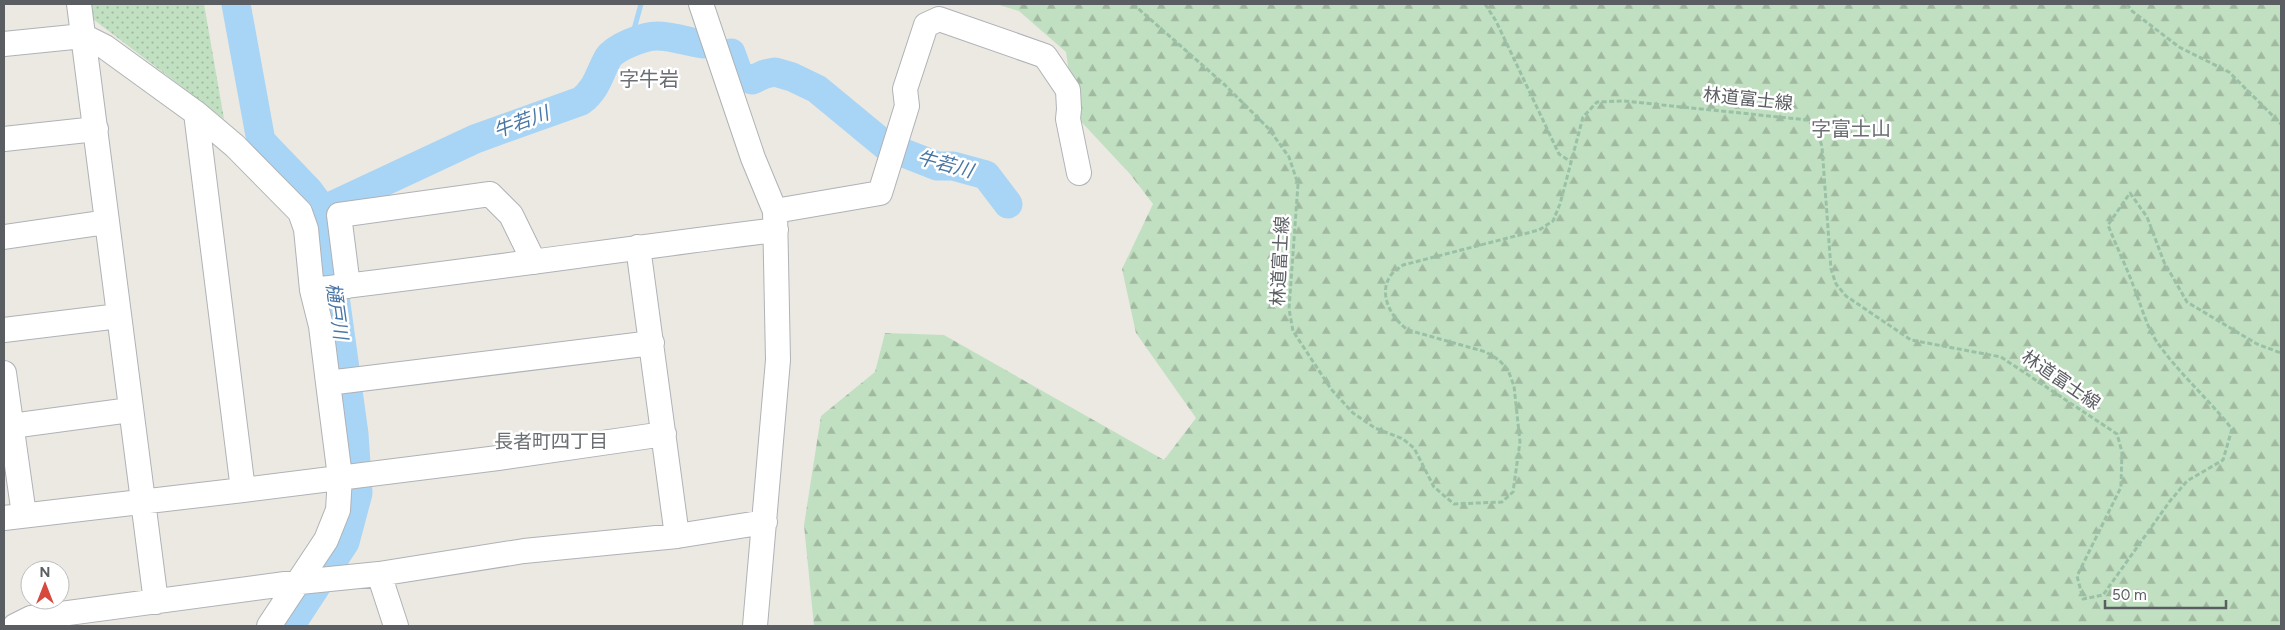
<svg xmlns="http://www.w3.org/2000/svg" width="2285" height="630" viewBox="0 0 2285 630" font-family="Figtree,'Noto Sans JP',sans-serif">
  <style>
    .forest { fill: url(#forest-firs) }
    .park { fill: url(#park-dots) }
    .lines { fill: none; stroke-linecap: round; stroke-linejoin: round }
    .stream { stroke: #a8d4f5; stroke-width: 5 }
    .river { stroke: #a8d4f5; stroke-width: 29 }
    .minor-casing { stroke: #afb2b6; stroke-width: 26 }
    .path { stroke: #9ac1a6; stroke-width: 3; stroke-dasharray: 5 2.5; stroke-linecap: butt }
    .minor { stroke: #fff; stroke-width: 24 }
    .labels { text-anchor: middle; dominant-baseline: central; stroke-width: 5; stroke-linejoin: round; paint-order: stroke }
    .street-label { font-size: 18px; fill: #5a5d61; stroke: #fff }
    .water-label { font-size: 19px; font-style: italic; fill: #4876a5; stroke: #fff }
    .neighbourhood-label { font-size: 19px; fill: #6b6f73; stroke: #fff }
    .quarter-label { font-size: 20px; fill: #6b6f73; stroke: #fff }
  </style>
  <defs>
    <pattern id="forest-firs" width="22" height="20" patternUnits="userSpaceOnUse" patternTransform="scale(1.25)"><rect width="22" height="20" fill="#c1e0c1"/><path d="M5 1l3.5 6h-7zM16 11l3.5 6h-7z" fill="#a0b9a0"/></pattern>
    <pattern id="park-dots" width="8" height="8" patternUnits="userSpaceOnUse" patternTransform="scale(1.25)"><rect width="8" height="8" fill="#c1e0c1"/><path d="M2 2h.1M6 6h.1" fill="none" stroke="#a0b9a0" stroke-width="1.8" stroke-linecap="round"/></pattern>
  </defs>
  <rect width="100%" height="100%" fill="#ebe9e2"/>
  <path class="forest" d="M996,4H2281V626H814L804,525L821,416L875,372L885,333L944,335L1164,460L1196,418L1136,333L1122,269L1153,204L1130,174L1075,115L1066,52L1019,11Z"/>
  <path class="park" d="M88,4H204L224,119L89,16Z"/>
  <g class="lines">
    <path class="stream" d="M630,44L641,4"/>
    <path class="river" d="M236,4L261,141L309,191L323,210L354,434L358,493L345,542L290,626
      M731,53L739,75L752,80L765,74L775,72L792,77L817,89L886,146L937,166H953L986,175L1008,204
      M323,210L475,139L581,101C597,89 599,74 608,58C615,47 644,36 657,36C672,36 689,42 703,44"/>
    <defs>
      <path id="minor" d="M79,4L156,602
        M701,4L753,158L775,211L778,360L755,626
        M4,44L83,36L105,47L196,113L235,146L300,212L306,229L312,290L321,326L328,383L340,477L338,510L326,540L269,626
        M196,113L243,490
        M4,139L96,129
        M775,211L880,193L907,106L905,89L926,25L939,19L1045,56L1068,90L1069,109L1068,119L1079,173
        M4,237L107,222
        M638,247L677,536
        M348,286L339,215L490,194L511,215L534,262
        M312,290C467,272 621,249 776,230
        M4,330L119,316
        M4,373L24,515
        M328,383L652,343
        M4,427L130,410
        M4,518L243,490L498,458L664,434
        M379,574L396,626
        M15,626L31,618L300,582L379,574L524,551L677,536L765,522"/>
    </defs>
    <use href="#minor" class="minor-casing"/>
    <path class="path" d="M1133,4L1225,85L1269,129L1289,157L1298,184L1289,309L1293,331L1331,389L1353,413L1375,428L1403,439L1414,448L1434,487L1454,504L1502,502L1513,492L1520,442L1514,386L1508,370L1499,360L1486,352L1408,330C1392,319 1377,294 1391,275C1394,271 1399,268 1403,265L1539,230L1553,221L1560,204L1583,117L1597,102L1624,101L1808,120L1818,131L1822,147L1831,269L1836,284L1846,296L1911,340L2001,357L2117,434L2122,452L2121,487L2077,576L2083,599L2103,595L2170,501L2187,481L2223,460L2232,429C2207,397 2177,372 2155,339C2146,324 2142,308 2136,293C2128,270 2117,248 2108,225L2130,193L2147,217L2164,262L2187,302L2257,344L2281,353
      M1485,4L1496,21L1559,154L1571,162
      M2127,4L2132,11L2179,47L2229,72L2281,124"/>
    <use href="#minor" class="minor"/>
  </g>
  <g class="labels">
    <g class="street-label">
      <text transform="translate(1748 99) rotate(6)">林道富士線</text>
      <text transform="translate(1280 261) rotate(-87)">林道富士線</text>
      <text transform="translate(2061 380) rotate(34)">林道富士線</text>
    </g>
    <g class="water-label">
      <text transform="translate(521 122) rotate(-20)">牛若川</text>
      <text transform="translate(945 164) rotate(15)">牛若川</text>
      <text transform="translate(337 311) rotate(82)">樋戸川</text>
    </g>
    <g class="neighbourhood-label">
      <text x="551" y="441">長者町四丁目</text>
    </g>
    <g class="quarter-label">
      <text x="649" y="79">字牛岩</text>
      <text x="1851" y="129">字富士山</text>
    </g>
  </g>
  <rect width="2285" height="630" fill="none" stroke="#5a5d61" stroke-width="10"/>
  <g transform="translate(45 585)"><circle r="24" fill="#ffffff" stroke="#bdbec0"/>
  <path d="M0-4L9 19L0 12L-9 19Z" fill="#d5493e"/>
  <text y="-8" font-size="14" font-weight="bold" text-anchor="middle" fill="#5a5d61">N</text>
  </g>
  <path d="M2105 600v8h121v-8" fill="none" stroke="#5a5d61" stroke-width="2.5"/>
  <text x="2112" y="600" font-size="15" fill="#5a5d61" stroke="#ffffff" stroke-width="4" paint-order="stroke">50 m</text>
</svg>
